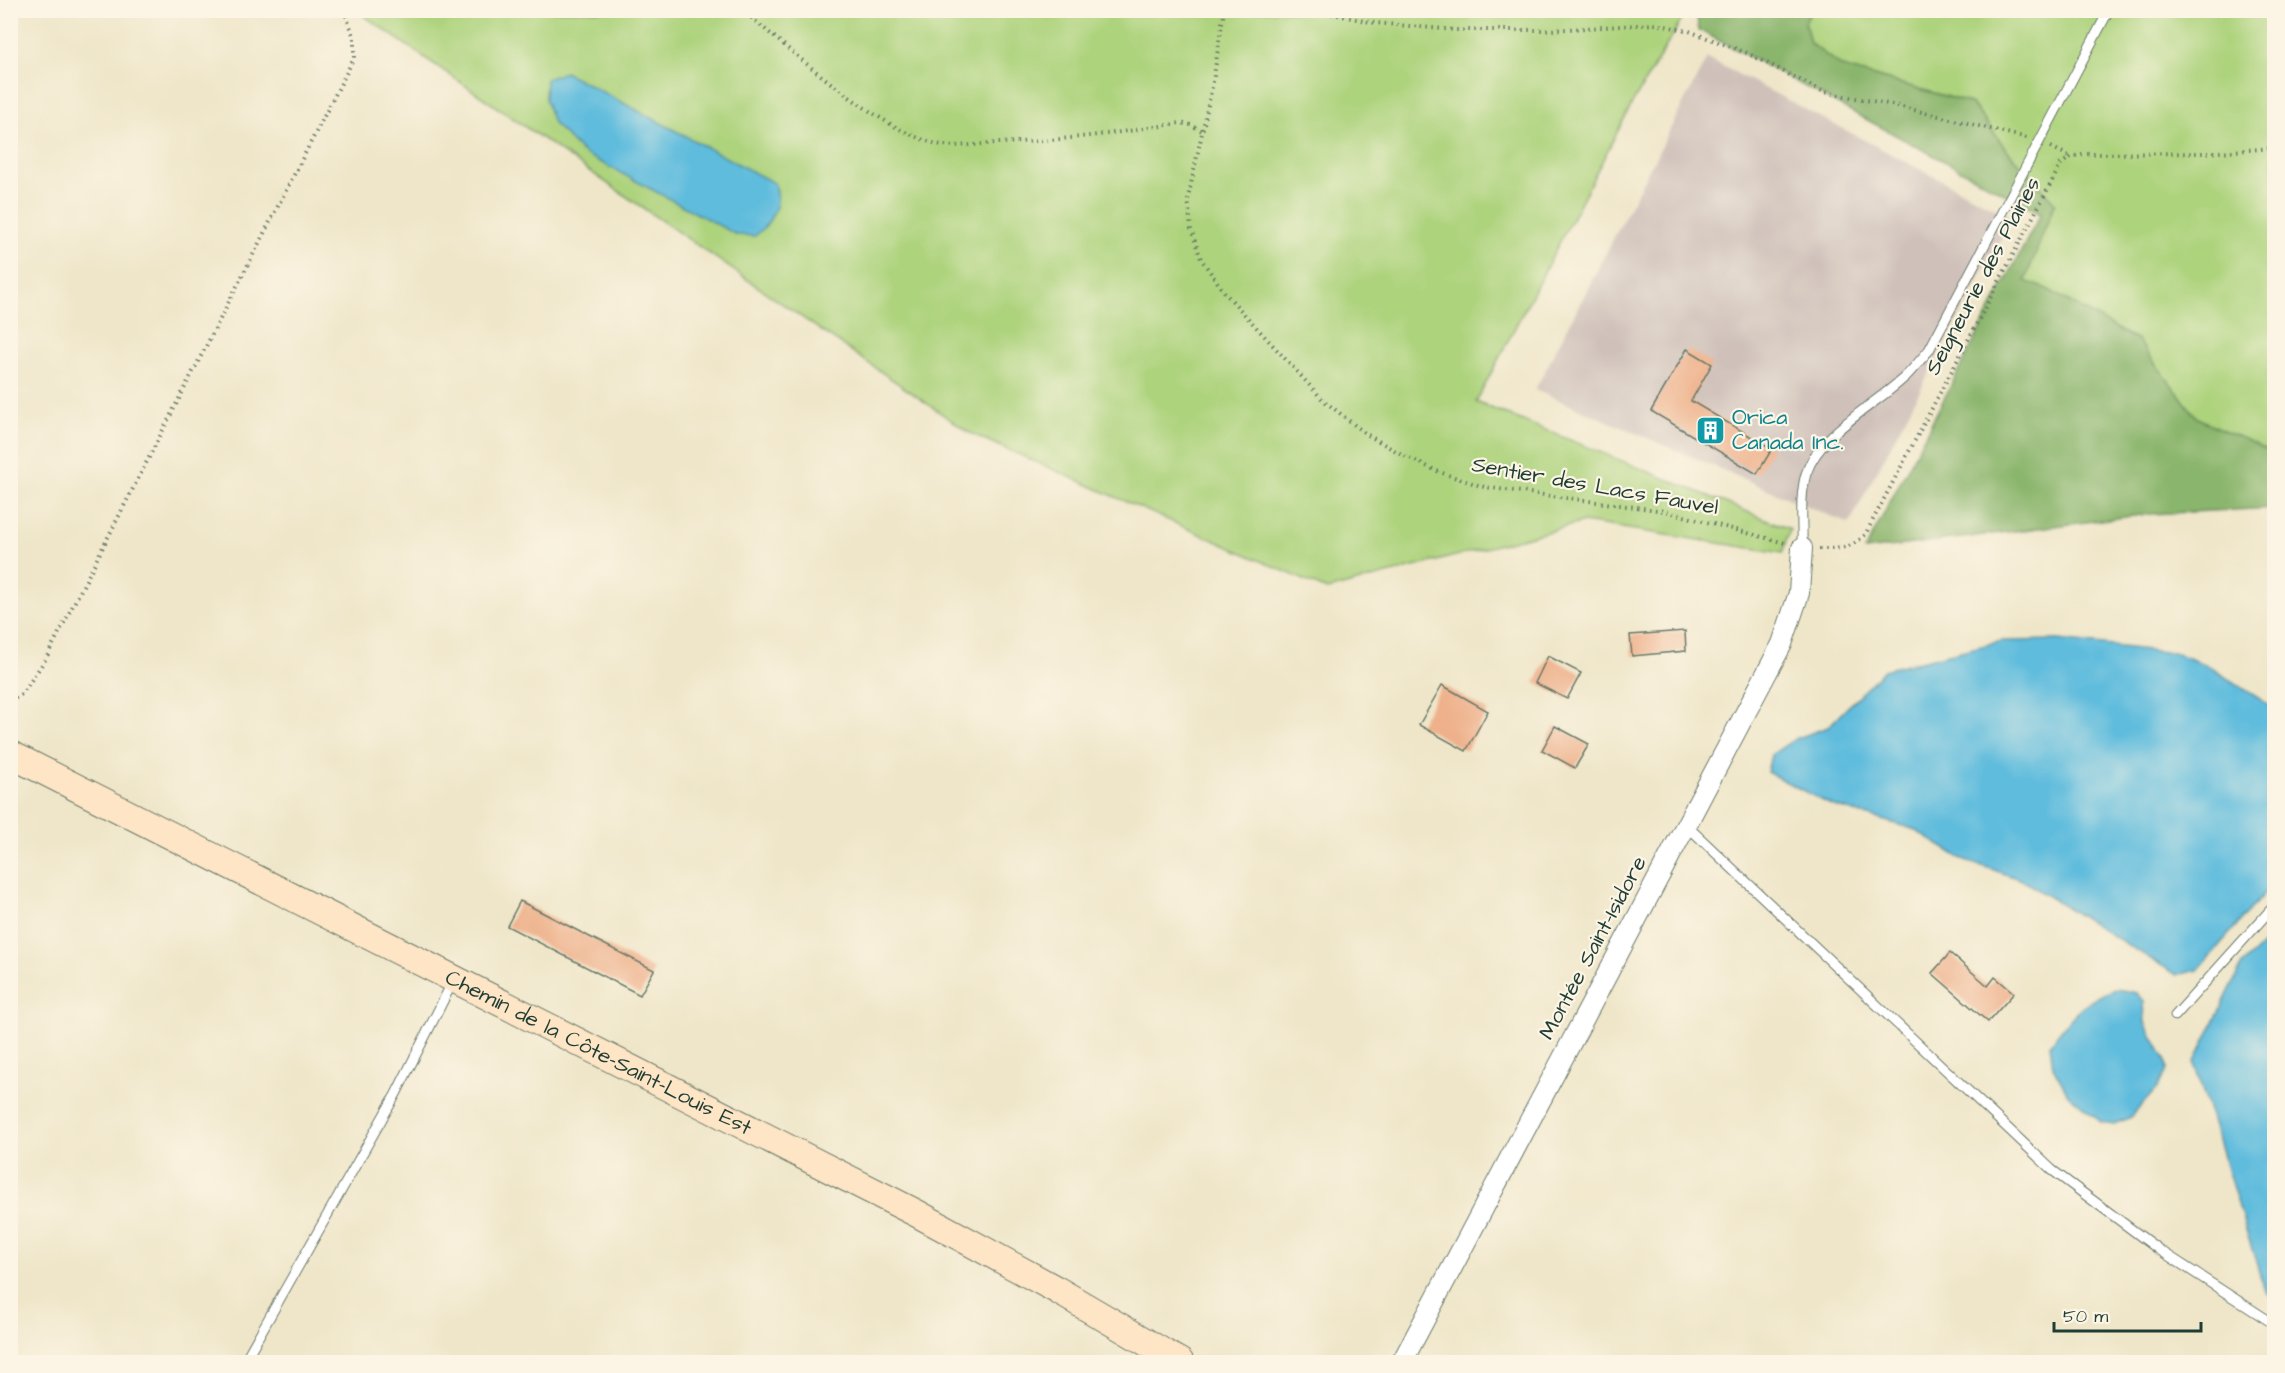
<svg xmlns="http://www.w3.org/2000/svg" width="2285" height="1373" viewBox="0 0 2285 1373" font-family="'Architects Daughter',sans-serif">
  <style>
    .industrial { fill: #cfc1ba }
    .green { fill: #add37d; stroke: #668858; stroke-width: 1.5 }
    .forest { fill: #8ab56c; stroke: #547950; stroke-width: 1.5 }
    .water { fill: #5fbcdd; stroke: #3f7c88; stroke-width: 1.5 }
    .building { fill: #eeb18b }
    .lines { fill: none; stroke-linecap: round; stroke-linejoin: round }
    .lane-casing { stroke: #687868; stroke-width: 11 }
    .street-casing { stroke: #687868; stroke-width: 22 }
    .secondary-casing { stroke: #687868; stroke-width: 29 }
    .path { stroke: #687868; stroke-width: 4; stroke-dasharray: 1.5 4.5; stroke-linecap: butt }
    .lane { stroke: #fff; stroke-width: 9 }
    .street { stroke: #fff; stroke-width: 20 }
    .secondary { stroke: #fde5c5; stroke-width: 27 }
    .labels { text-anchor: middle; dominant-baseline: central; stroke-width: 4.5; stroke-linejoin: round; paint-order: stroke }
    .street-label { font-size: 22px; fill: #1f3d34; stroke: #fcf5e5 }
    .culture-label { font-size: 22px; fill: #0d838f; stroke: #fcf5e5; text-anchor: start }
  </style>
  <rect width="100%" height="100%" fill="#fcf5e5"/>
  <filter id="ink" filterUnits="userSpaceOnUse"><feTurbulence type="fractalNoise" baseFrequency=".0167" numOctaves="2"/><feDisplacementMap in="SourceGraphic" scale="12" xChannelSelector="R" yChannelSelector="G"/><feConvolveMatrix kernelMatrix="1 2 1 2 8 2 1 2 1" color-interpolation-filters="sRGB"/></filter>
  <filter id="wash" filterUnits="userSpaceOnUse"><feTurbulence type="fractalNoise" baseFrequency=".008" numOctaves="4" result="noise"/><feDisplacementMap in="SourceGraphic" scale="24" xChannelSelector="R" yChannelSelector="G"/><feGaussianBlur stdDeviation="1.35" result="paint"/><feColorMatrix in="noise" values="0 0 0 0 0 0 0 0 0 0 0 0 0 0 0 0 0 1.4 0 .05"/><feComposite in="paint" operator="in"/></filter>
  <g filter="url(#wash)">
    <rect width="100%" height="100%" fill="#efe6c9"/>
    <path class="industrial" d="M1707,58L2012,217L1849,524L1535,390Z"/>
    <path class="green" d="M1811,10L2274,11V453L2197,418L2138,341L2047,289L2024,281L2054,203L2006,149L1972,104L1842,67L1810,43L1805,23Z
      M357,11H1687L1633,102L1476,402L1790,529L1782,553L1584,522L1327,590L970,433Z"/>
    <path class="forest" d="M1696,11H1811L1805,23L1810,43L1842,67L1972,104L2006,149L2055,203L2025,281L2047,289L2138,341L2197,418L2274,453V508L2149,514L1865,550L2041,213L1699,30Z"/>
    <path class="water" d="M565,72L774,183C784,202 770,224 755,236L737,235L583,153L553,123L545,99L546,79Z
      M2059,640L2174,653L2205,664L2274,708V882L2198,970L2177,975L2022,880L1960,858L1913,829L1831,805L1767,772L1771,755L1795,739L1828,727L1884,670L2002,641Z
      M2274,933V1299L2265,1291L2194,1063L2242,965Z
      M2116,989L2137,993L2144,1001L2145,1023L2165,1059L2167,1070L2158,1087L2131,1117L2114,1124L2101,1122L2068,1094L2053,1067L2050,1045C2068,1019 2085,999 2116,989Z"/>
    <g id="blocks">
      <path class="building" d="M1687,349L1712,364L1691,401L1772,449L1757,474L1651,411Z
        M1685,631L1686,651L1632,656L1630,635Z
        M1548,656L1581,673L1567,699L1535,683Z
        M1442,685L1488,711L1466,751L1419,725Z
        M1555,726L1589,744L1575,768L1542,750Z
        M520,901L654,970L640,995L507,926Z
        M1950,953L1988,986L1995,977L2014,993L1988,1022L1932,973Z"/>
    </g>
  </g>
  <g filter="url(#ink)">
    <use href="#blocks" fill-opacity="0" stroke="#687868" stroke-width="1.5"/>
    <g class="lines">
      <defs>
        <path id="lane" d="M1802,548C1803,524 1799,498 1806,474C1819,432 1878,404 1908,374C1915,367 1922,358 1929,350L2109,10
          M1685,824L2052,1170L2158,1249L2274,1324
          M2175,1016L2274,906
          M244,1362L396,1094L453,981"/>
        <path id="street" d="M1402,1362L1782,644L1799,593L1802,548"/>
        <g id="secondary">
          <path id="s1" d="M10,754L918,1214L1057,1290L1180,1362"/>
        </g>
      </defs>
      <use href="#lane" class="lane-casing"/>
      <use href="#street" class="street-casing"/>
      <use href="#secondary" class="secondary-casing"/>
      <path class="path" d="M742,10C790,49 883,135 942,145C960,147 980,144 997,143C1059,141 1119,133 1180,123L1191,125L1202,131
        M1224,10L1213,82L1188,198L1191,229L1201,259L1225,293L1323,400L1366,434L1403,455L1439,472L1484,487L1665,511L1785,543
        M1314,10L1375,23L1455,30H1550L1656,24L1689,31L1747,53L1824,92L1898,106L2027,138
        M2051,147L2071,157
        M1819,549C1838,549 1851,549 1865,535L2061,164L2071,157L2084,154L2206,153L2274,148
        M10,701L22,694L45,660L354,58V37L344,10"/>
      <use href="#lane" class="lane"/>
      <use href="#street" class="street"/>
      <use href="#secondary" class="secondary"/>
    </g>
  </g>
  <defs>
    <symbol id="building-square" viewBox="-11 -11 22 22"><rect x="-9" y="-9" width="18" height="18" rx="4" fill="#0f9aa8" stroke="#fcf5e5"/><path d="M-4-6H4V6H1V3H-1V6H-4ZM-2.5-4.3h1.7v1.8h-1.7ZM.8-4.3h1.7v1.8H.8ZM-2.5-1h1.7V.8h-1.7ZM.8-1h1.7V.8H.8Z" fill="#fff"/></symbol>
  </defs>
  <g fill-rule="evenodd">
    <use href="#building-square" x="1694" y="414" width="33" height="33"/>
  </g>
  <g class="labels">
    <g class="street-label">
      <text transform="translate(1983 276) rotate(-62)">Seigneurie des Plaines</text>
      <text transform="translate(1595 486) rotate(10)">Sentier des Lacs Fauvel</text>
      <text transform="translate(1593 948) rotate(-62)">Montée Saint-Isidore</text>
      <text stroke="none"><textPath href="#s1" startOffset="660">Chemin de la Côte-Saint-Louis Est</textPath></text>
    </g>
    <g class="culture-label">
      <text x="1732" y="417">Orica<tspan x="1732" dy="25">Canada Inc.</tspan></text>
    </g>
  </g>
  <rect width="2285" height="1373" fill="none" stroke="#fcf5e5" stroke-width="36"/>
  <path d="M2054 1322v9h147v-9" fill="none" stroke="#1f3d34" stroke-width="3"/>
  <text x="2063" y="1322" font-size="18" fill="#1f3d34" stroke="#fcf5e5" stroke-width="4.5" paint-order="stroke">50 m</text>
</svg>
